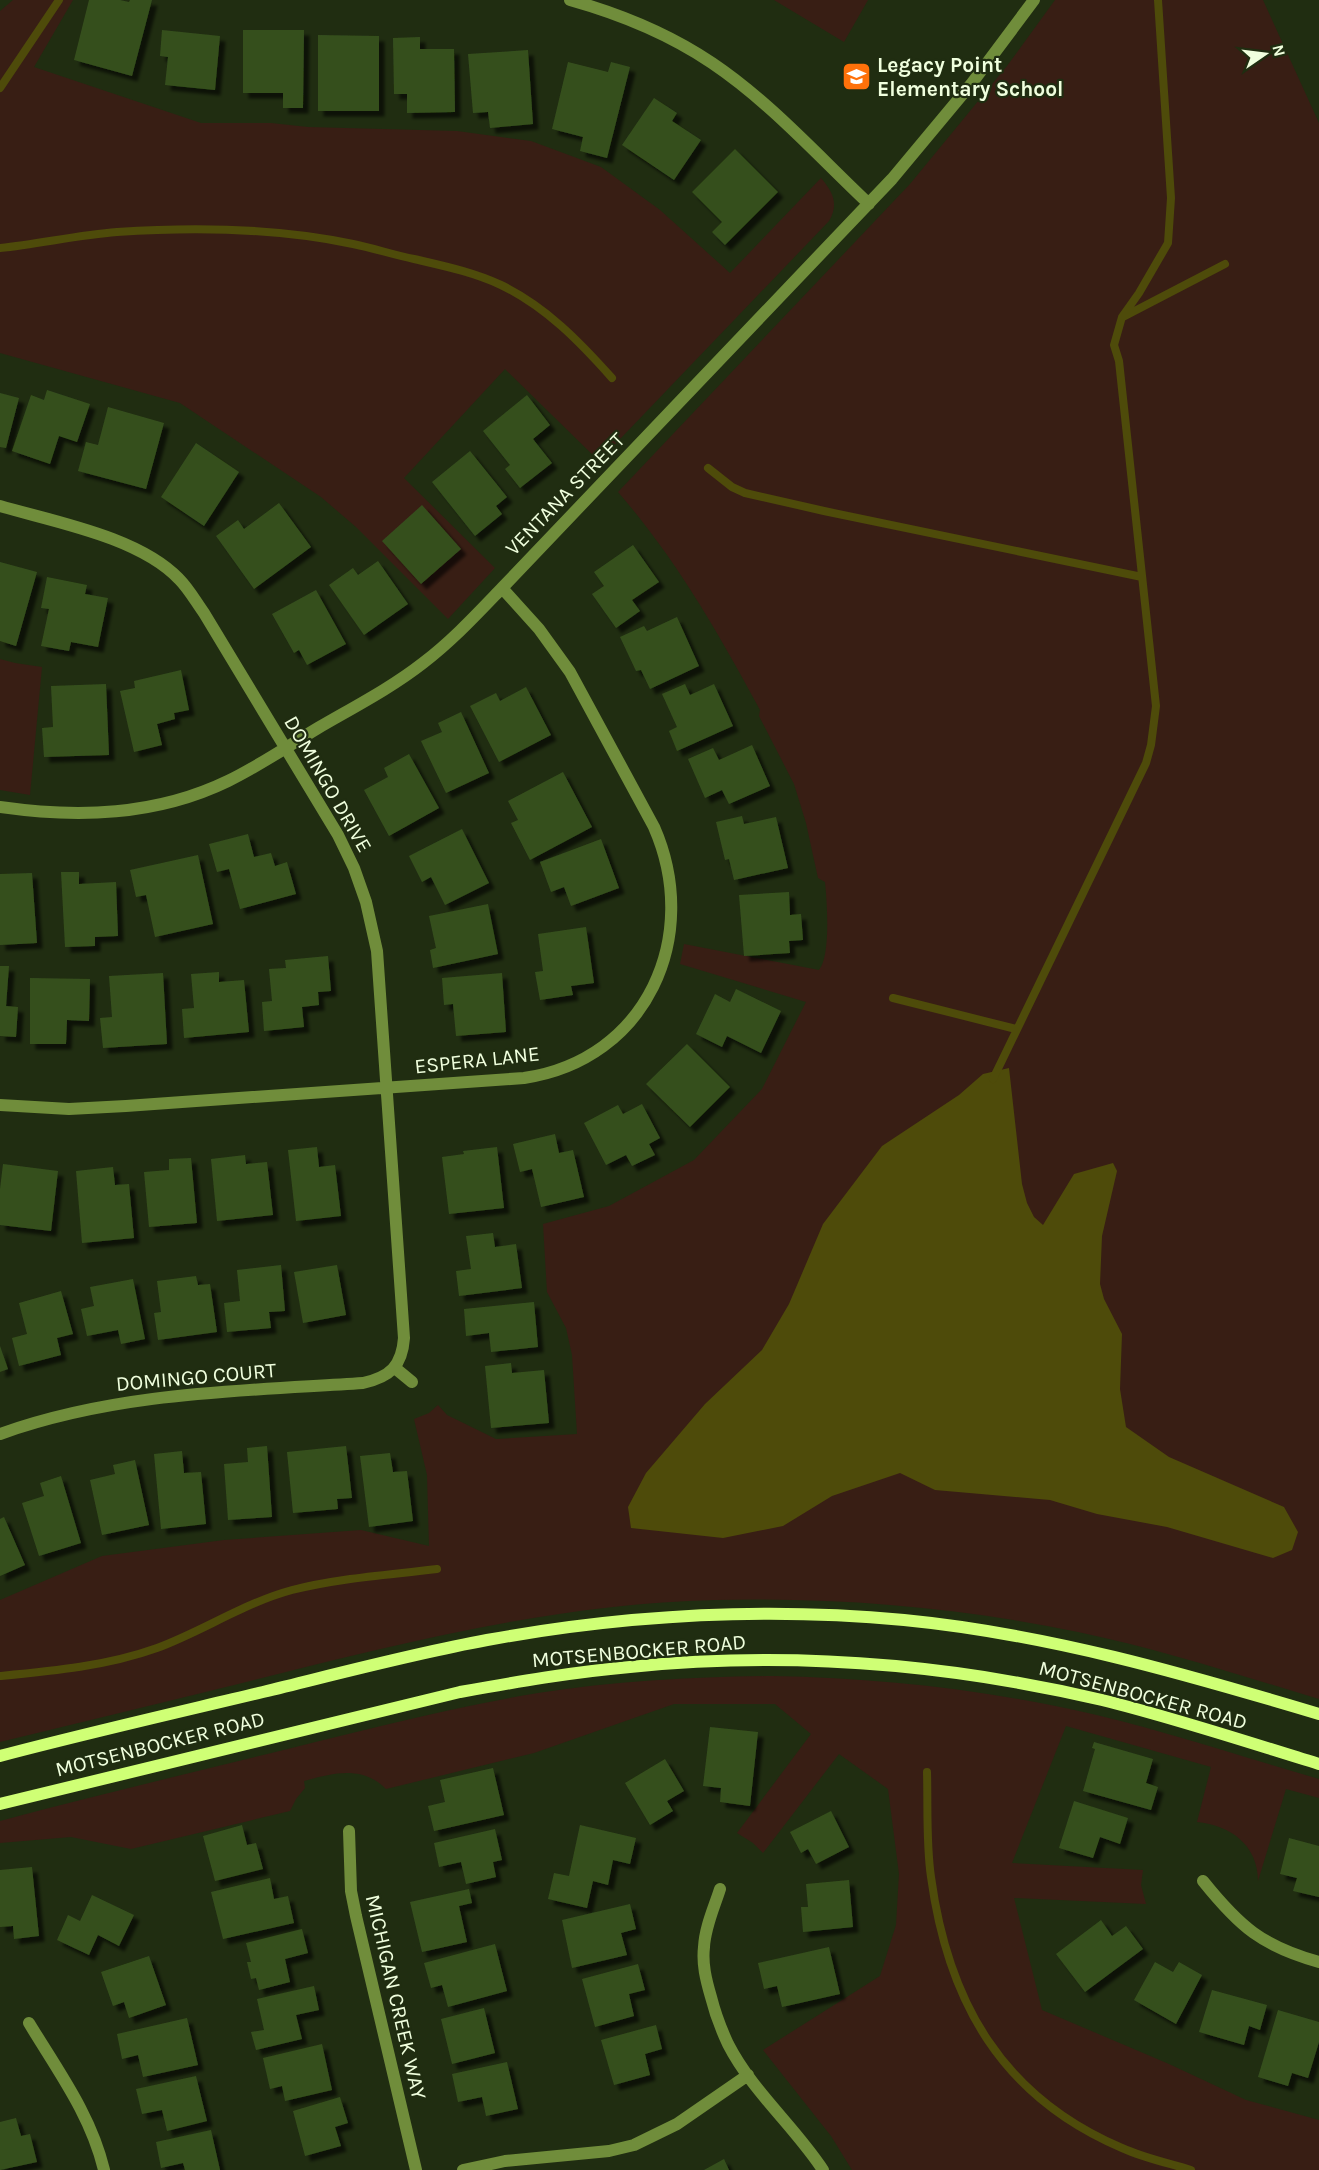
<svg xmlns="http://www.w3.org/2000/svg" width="1319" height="2170" viewBox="0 0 1319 2170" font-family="Karla,sans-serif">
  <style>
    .green { fill: #381e14 }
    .water { fill: #4e4b0a }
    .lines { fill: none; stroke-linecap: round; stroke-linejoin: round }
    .stream { stroke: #4e4b0a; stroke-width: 8 }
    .building { fill: #354f1d; filter: url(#shadow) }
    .minor { stroke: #708d3b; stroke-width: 12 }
    .secondary { stroke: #cfff75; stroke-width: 12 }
    .labels { text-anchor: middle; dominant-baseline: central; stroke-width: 4.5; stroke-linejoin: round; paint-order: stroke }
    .poi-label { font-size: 21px; font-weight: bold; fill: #f0ffde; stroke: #202d11; text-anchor: start }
    .street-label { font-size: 21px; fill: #f0ffde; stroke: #202d11 }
  </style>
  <defs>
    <filter id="shadow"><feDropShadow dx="5.5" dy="5.5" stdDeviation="1.5" flood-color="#0009"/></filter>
  </defs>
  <rect width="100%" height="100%" fill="#202d11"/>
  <path class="green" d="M13,0H73L34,67L201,123H271L308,127L457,131L531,141L601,167L660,210L730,273L821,178C833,192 839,204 829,221L599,461L505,369L404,478L495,568L448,619L356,527L321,497L180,403L0,353V11Z
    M774,0H868L844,42Z
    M1055,0H1263L1319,123V1699C1239,1675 1160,1649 1078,1632C959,1607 836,1597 715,1600C549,1604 390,1646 230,1686C154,1705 77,1723 0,1742V1600L102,1556L224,1540L361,1530L429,1546L427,1475L414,1419L429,1413L438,1405L447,1415L496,1439L577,1434L572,1355L566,1328L547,1292L543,1224L609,1206L694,1160L762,1089L806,1002L680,964L684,944L819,970C831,956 827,901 825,882L818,878L806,823L794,784L759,716L760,710C718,632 676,559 618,492L910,184L1007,66Z
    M0,659L15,663L42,667L30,795L0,790Z
    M772,1676C873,1678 972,1688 1070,1709C1154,1727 1236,1755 1319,1779V1798L1286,1789L1258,1881C1258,1845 1230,1825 1197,1822L1211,1767L1066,1726L1012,1863L1143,1870L1141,1885L1146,1904L1014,1898L1042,2010L1169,2064L1246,2100L1319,2120V2170H852L831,2136L763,2050L880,1976L896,1925L899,1874L888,1789L839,1754L763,1853L753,1843L737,1833L811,1734L775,1704H674L534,1753L386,1789C362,1765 333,1773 304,1781L305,1788L296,1799L290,1811L131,1849L71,1837L0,1843V1821C85,1798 170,1778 255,1757C349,1734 442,1709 538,1693C615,1681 694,1677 772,1676Z"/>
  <path class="water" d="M1009,1068L1022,1184L1027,1203L1034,1217L1043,1225L1074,1174L1113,1163L1117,1171L1102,1236L1100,1284L1104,1299L1122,1334L1120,1389L1126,1427L1169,1457L1284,1507L1298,1532L1292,1550L1273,1558L1167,1527L1097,1514L1050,1500L935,1490L900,1473L832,1496L783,1526L723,1538L631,1528L628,1507L646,1473L705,1404L762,1350L789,1304L823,1224L882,1146L959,1095L983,1074Z"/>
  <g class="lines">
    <path class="stream" d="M0,88L59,0
      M0,248C39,244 78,235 117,232C193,227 278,228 353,244C373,248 394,255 414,259C444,266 473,272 501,285C546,307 579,341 612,378
      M1123,317L1225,264
      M708,468L732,487L745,493L824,511L1142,577
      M893,998L1016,1029
      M993,1079L1146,763L1151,745L1156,706L1119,361L1114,345L1122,317L1139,293L1168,243L1171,198L1158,0
      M0,1676C53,1671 107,1666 157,1648C203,1631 244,1603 292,1590C339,1578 389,1575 437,1569
      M927,1772C928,1807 926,1843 931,1877C948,2002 1002,2097 1122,2148C1144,2158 1168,2163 1191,2170"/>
  </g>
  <path class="building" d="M89,0H120L129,2L130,0H152L132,76L74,60Z
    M162,30L220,36L215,90L165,85L168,57L160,56Z
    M243,30H304L303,108H283V93H243Z
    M318,35L379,36V111H318Z
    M420,37V49H454L455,112L407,113V94H394L393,38Z
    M528,50L533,124L490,128L488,112L473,113L468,54Z
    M568,62L608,72L611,62L630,67L607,158L580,151L583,137L552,129Z
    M654,98L677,113L672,121L701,140L674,180L622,145Z
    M735,149L778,192L725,245L712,232L722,222L692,192Z
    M47,390L90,404L77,442L59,436L50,464L12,451L31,395L44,400Z
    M0,393L19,398L6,448L0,447Z
    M527,395L550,425L533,439L552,463L520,488L505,469L510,465L483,431Z
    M108,407L164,423L146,489L78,471L86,442L98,445Z
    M196,443L239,472L204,526L161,497Z
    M470,451L507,497L496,506L502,514L475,536L432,482Z
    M279,503L311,547L254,589L216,536L238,520L244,529Z
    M422,505L461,549L421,584L382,541Z
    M633,545L659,582L632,600L640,611L616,628L592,594L604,586L594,572Z
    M378,561L408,604L364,635L329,585L353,568L358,575Z
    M0,562L37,572L16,646L0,641Z
    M47,577L87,585L85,594L108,598L98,647L71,642L69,651L41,646L49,609L41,608Z
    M316,590L346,644L307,665L299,650L294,653L272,614Z
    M677,617L699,666L650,689L641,670L636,671L620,637L644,626L647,631Z
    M181,670L189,710L174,713L175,719L157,724L162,745L134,752L120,691L135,688L134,681Z
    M106,684L109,755L44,757L42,728L53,727L51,686Z
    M685,684L690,695L714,684L733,726L677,751L669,731L677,727L662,694Z
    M526,687L551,735L499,762L470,706L496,693L500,701Z
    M461,712L489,773L446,793L421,741L442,732L438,723Z
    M752,745L770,786L729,804L722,790L705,798L688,759L713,748L719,760Z
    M409,754L439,808L389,836L364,790L388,777L384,768Z
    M563,772L592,827L530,860L511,823L518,820L508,801Z
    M742,816L744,824L776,817L788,868L734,880L729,859L725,860L716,822Z
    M462,829L489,883L445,905L431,877L422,882L409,856Z
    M248,834L254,857L271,853L275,866L287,862L296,894L240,909L229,869L217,872L209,844Z
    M601,839L619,888L571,906L564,887L551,892L540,862Z
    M198,855L213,924L155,937L146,895L136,897L130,870Z
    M61,872H79V884L116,882L118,936L95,937V946L65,947Z
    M32,873L37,943L0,945V874Z
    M789,892L790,915L801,914L803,940L789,941L790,953L744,956L739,895Z
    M488,904L498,954L433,968L430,950L436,948L429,916Z
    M586,927L594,983L571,986L573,995L540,1000L535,972L543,971L538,934Z
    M328,956L331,991L318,992L319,1005L302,1007L304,1027L264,1031L262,1002L272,1001L269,969L286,968L285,960Z
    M0,966H9L6,1006L18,1007L16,1037L0,1036Z
    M219,972V982L244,980L249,1032L184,1038L182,1009L194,1008L191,974Z
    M163,973L167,1044L103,1048L100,1018L112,1017L109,976Z
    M502,973L506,1032L456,1036L453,1004L444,1005L442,978Z
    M30,978L90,979L89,1021L67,1020L66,1044H30Z
    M736,989L781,1011L761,1053L727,1036L722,1047L696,1034L715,994L730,1002Z
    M687,1044L730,1087L690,1127L646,1084Z
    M642,1104L660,1138L649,1144L655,1155L632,1166L626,1155L606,1165L584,1123L618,1105L623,1114Z
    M555,1134L559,1153L573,1150L584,1197L541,1207L532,1169L520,1172L513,1144Z
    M317,1147L319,1167L335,1165L341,1216L296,1221L288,1150Z
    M497,1147L504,1208L449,1214L442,1157L464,1154L463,1151Z
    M245,1155L246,1164L267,1162L273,1215L217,1221L211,1159Z
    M191,1158L197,1223L149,1227L144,1172L169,1170V1159Z
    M3,1164L58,1171L51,1231L0,1225V1189Z
    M113,1167L115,1185L129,1184L134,1238L82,1243L76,1171Z
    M493,1233L495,1247L516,1244L522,1288L459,1296L456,1271L471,1269L466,1236Z
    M281,1265L285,1311L269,1312L271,1328L227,1332L224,1303L240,1301L237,1270Z
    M337,1265L346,1315L303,1323L294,1272Z
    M196,1276L198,1285L210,1284L217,1332L158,1340L154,1313L161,1312L157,1281Z
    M133,1279L145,1339L121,1344L118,1330L87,1336L81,1309L94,1306L90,1287Z
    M61,1291L73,1334L57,1338L61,1355L19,1366L12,1338L27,1334L19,1303Z
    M534,1302L538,1347L491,1352L489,1333L466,1336L464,1309Z
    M0,1346L8,1369L0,1372Z
    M511,1363L512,1373L544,1370L549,1423L491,1428L485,1366Z
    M267,1446L272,1517L228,1520L224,1464L248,1462L247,1448Z
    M346,1446L352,1498L337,1499L338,1509L293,1513L287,1452Z
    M182,1451L184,1473L201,1472L206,1524L161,1529L154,1454Z
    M390,1453L393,1472L407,1471L413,1521L369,1527L360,1456Z
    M135,1460L149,1525L102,1535L90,1480L115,1474L113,1465Z
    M61,1476L81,1543L39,1556L22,1503L44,1496L40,1483Z
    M4,1517L25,1565L0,1576V1519Z
    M710,1727L758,1732L750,1806L720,1802L721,1788L703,1786Z
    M1094,1742L1153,1759L1146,1783L1158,1787L1151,1810L1083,1791L1095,1749L1092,1748Z
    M665,1759L684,1791L667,1801L673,1811L650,1825L625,1783Z
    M493,1768L504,1815L434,1831L428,1806L445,1802L440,1780Z
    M1074,1801L1128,1818L1120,1844L1100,1837L1093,1858L1059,1848Z
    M831,1811L849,1847L816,1864L808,1849L801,1853L790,1832Z
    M242,1825L247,1845L256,1843L263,1869L215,1881L203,1836Z
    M580,1825L636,1838L630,1864L613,1860L608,1885L593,1881L587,1908L548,1899L554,1873L569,1876Z
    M495,1829L502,1860L493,1862L496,1877L466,1884L461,1862L439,1867L434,1843Z
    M1289,1838L1319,1846V1897L1293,1891L1297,1878L1280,1874Z
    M32,1867L39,1936L14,1939L13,1926L0,1927V1870Z
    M270,1878L274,1899L288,1896L294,1923L223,1939L211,1892Z
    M849,1880L853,1927L803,1932L801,1907H808L806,1884Z
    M469,1889L472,1903L459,1906L467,1942L422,1952L410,1902Z
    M92,1895L134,1915L119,1946L98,1935L89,1955L57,1940L68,1915L80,1921Z
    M630,1904L636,1929L621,1933L627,1955L572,1968L562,1920Z
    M1101,1920L1112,1936L1126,1926L1143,1949L1085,1992L1056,1954Z
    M302,1929L308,1953L285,1959L290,1982L259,1990L256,1978L251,1979L247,1962H251L246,1943Z
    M495,1944L507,1991L448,2007L442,1985L431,1988L424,1963Z
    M829,1947L840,1994L782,2007L777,1986L764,1989L758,1963Z
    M149,1956L166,2005L129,2018L124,2002L113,2006L101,1972Z
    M1155,1962L1173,1972L1179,1962L1202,1975L1176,2024L1134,2000Z
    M638,1964L645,1990L629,1994L634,2016L595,2027L582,1979Z
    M314,1986L319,2010L296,2015L302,2039L256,2050L251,2032L264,2030L257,1999Z
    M1212,1990L1267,2005L1260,2030L1249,2026L1244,2045L1199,2032Z
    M484,2008L495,2053L452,2064L441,2019Z
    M1278,2010L1319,2022V2042L1308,2078L1292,2073L1288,2086L1258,2077Z
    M187,2018L198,2065L143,2077L138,2055L122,2059L117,2034Z
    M656,2025L662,2049L645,2054L650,2075L614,2085L601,2040Z
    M322,2044L332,2090L285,2101L282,2086L270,2089L263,2058Z
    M507,2062L518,2109L486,2116L482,2097L458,2102L452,2074Z
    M196,2076L207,2121L167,2131L162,2110L142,2114L136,2089Z
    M340,2097L348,2123L335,2127L341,2146L305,2156L293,2111Z
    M16,2118L21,2136L30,2134L37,2162L0,2170V2122Z
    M211,2130L220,2170H185L183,2163L161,2168L156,2142Z
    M724,2159L729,2170H704Z"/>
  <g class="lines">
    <path class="minor" d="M570,0C620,14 669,34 712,63C770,102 818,156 869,204
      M0,506C55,522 139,537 179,579C189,589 196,602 204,613L338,835L354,868L366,902L377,951L404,1338C402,1366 390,1377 363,1383C241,1391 117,1392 0,1434
      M0,807C77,818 156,816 228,781C259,766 288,746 318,728C354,707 391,688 423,663C452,641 477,614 502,588L892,179L972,83L1034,0
      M0,1105L69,1109L126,1106L524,1078C647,1060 702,936 654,827L570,672L539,629L502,588
      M395,1368L412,1382
      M349,1831L351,1891L356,1916L416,2170
      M1203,1881C1240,1927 1262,1946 1319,1962
      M720,1889C714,1908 705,1927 704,1947C702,1964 706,1980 711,1997C715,2013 721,2029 728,2044C752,2091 794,2126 823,2170
      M29,2023C58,2071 91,2115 104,2170
      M463,2170L505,2161L609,2151L634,2145L677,2124L748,2075"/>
    <path class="secondary" d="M0,1756C87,1733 175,1713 263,1692C337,1674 411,1654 487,1640C624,1615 765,1607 904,1620C1047,1634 1182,1673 1319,1714
      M0,1804L460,1692C516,1682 572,1672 630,1667C787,1651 948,1664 1102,1700C1175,1718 1247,1742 1319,1764"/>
  </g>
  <defs>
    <symbol id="school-square" viewBox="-11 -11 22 22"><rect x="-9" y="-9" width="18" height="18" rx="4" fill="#ff710a" stroke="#202d11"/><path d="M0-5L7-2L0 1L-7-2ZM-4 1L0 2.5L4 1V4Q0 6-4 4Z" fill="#fff"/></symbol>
  </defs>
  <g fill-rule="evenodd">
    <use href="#school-square" x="840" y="60" width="33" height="33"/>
  </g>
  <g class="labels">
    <g class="poi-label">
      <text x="877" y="65">Legacy Point<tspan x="877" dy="24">Elementary School</tspan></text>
    </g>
    <g class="street-label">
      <text transform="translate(565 494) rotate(-46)">VENTANA STREET</text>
      <text transform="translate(328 784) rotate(60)">DOMINGO DRIVE</text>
      <text transform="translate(477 1060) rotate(-6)">ESPERA LANE</text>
      <text transform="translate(196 1377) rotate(-5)">DOMINGO COURT</text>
      <text transform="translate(639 1651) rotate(-5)">MOTSENBOCKER ROAD</text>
      <text transform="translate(1143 1695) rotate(15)">MOTSENBOCKER ROAD</text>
      <text transform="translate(160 1744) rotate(-14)">MOTSENBOCKER ROAD</text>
      <text transform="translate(396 1997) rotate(77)">MICHIGAN CREEK WAY</text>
    </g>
  </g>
  <g transform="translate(1265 54) rotate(76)" stroke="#202d11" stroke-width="4.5" paint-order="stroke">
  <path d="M0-4.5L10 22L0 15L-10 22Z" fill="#f0ffde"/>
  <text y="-9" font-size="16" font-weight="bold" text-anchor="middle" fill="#f0ffde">N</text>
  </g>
</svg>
